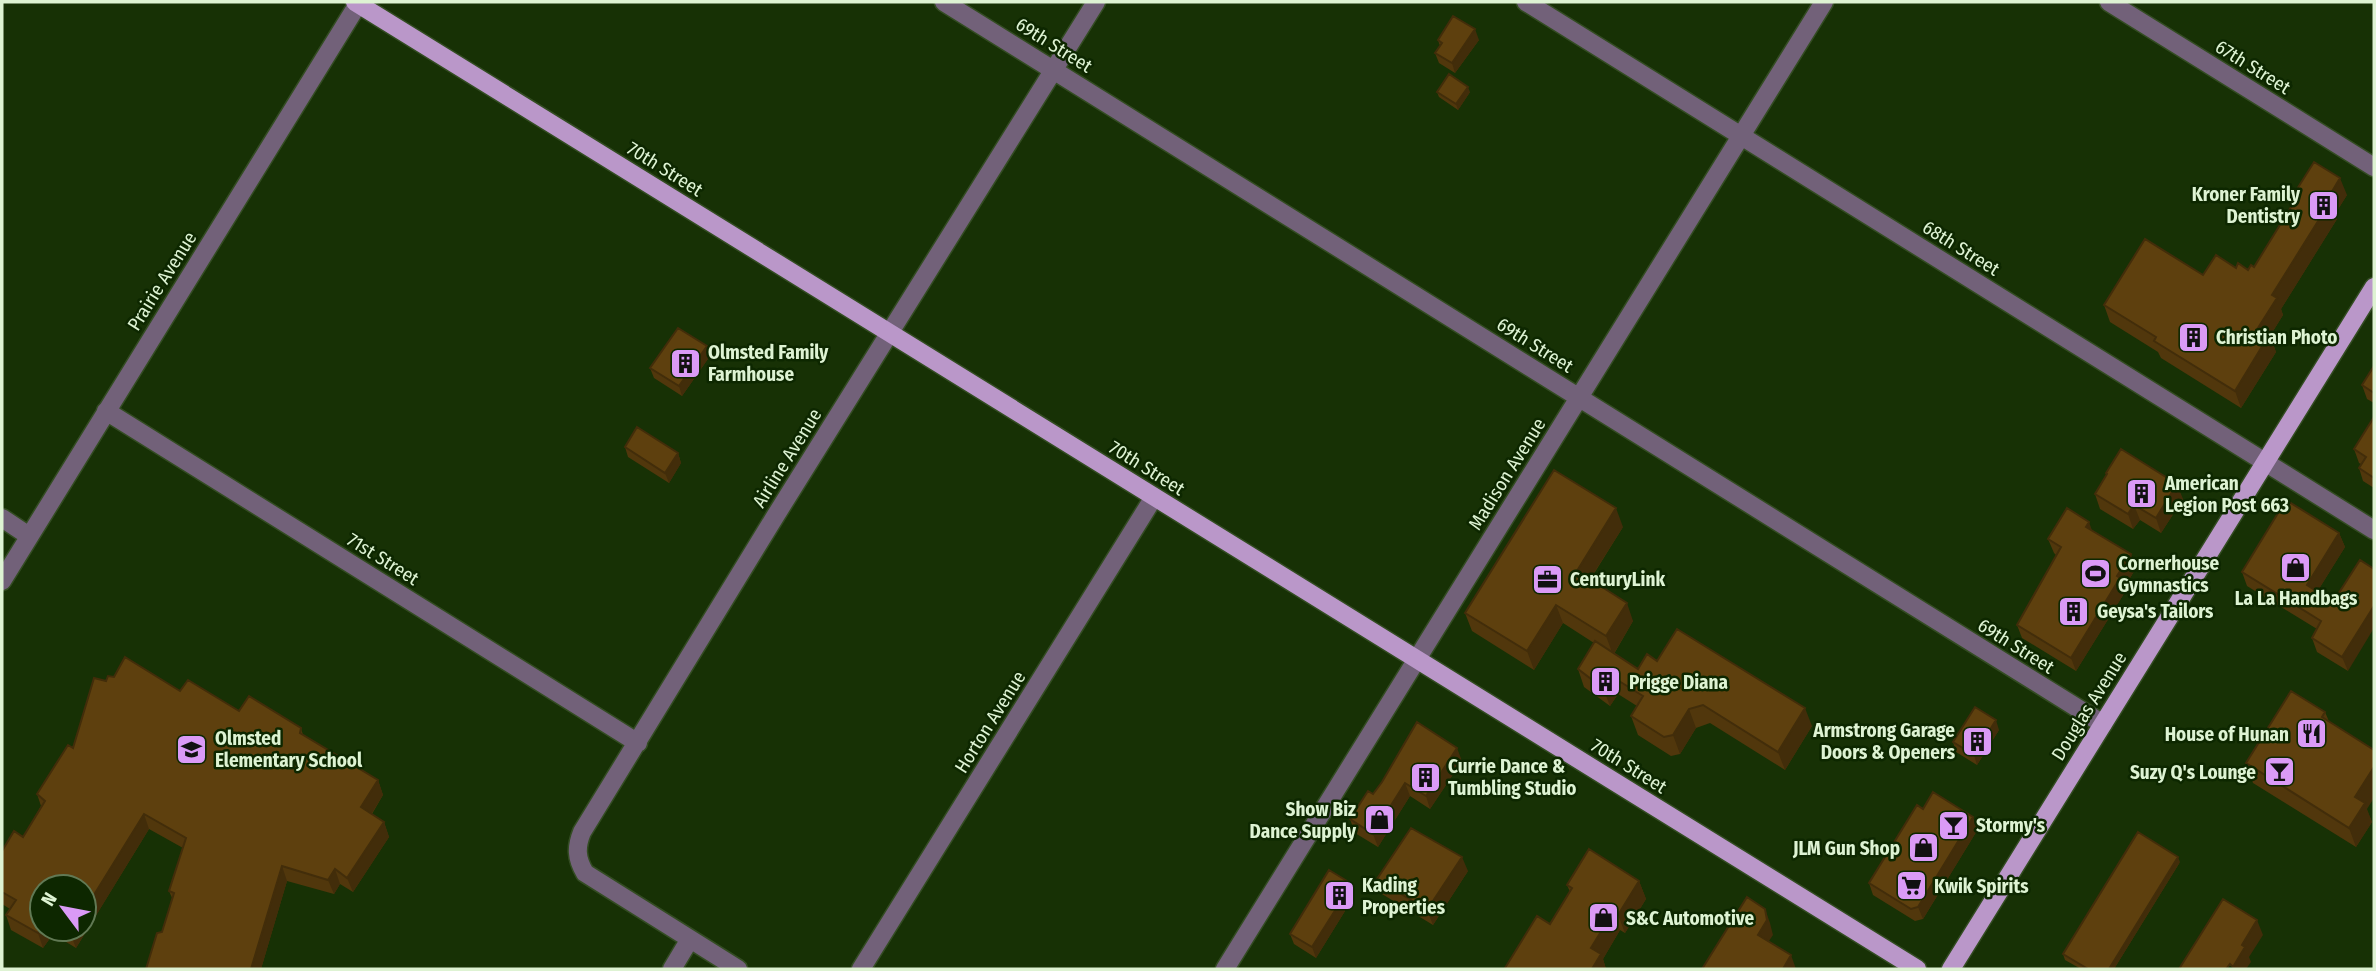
<svg xmlns="http://www.w3.org/2000/svg" width="2376" height="971" viewBox="0 0 2376 971" font-family="'Fira Sans Condensed',sans-serif">
  <style>
    .lines { fill: none; stroke-linecap: round; stroke-linejoin: round }
    .minor-casing { stroke: #334c22; stroke-width: 21 }
    .major-casing { stroke: #334c22; stroke-width: 21 }
    .minor { stroke: #726179; stroke-width: 18 }
    .major { stroke: #ba97c9; stroke-width: 18 }
    .wall { fill: #51370c; fill-rule: evenodd }
    .shaded-wall { fill: #422d0a }
    .building { fill: #5e400e; stroke: #422d0a; stroke-width: 2 }
    .labels { text-anchor: middle; dominant-baseline: central; stroke-width: 5; stroke-linejoin: round; paint-order: stroke }
    .street-label { font-size: 19px; fill: #def3d3; stroke: #0d2700 }
    .poi-label { font-size: 19px; font-weight: bold; fill: #def3d3; stroke: #0d2700; text-anchor: start }
  </style>
  <rect width="100%" height="100%" fill="#173105"/>
  <g class="lines">
    <defs>
      <path id="minor" d="M944,2L2103,724
        M1526,2L2374,530
        M2109,2L2374,167
        M106,411L638,743
        M2,518L29,536
        M2,581L358,4
        M672,969L690,939
        M738,969L585,873C576,858 576,847 582,832L776,515L1096,2
        M861,969L1154,497
        M1225,969L1824,2"/>
      <path id="major" d="M355,2L1917,969
        M1951,969L2374,287"/>
    </defs>
    <use href="#minor" class="minor-casing"/>
    <use href="#major" class="major-casing"/>
    <use href="#minor" class="minor"/>
    <use href="#major" class="major"/>
  </g>
  <path class="wall" d="M1438,40H1479L1455,73L1439,63L1435,53L1440,46Z
    M1437,92H1470L1458,110L1439,97Z
    M2347,195L2335,214L2337,219L2281,309L2283,315L2270,336L2276,352L2241,408L2161,358L2158,352L2110,322L2104,305L2203,275L2236,268L2248,270L2254,267L2294,202L2292,197Z
    M707,346L710,356L682,396L654,378L650,368Z
    M2374,366V403L2367,399L2362,385Z
    M2374,417V488L2363,481L2359,468L2361,464L2359,463L2354,449Z
    M625,447L678,453L681,463L669,483L628,457Z
    M2106,473L2183,499L2161,533L2140,520L2133,529L2100,509L2095,494L2107,475Z
    M1623,527L1590,580L1633,621L1614,654L1638,669L1657,661L1812,726L1785,770L1710,723L1696,728L1680,754L1671,756L1638,735L1631,716L1637,706L1618,694L1610,706L1584,687L1578,669L1594,643L1563,623L1534,670L1472,631L1465,613Z
    M2092,531L2136,568L2124,588L2125,592L2076,671L2022,638L2017,625L2056,555L2054,553L2048,539Z
    M2339,533L2345,547L2317,592L2333,602L2348,671L2317,652L2312,638L2317,629L2247,586L2242,572Z
    M106,681L180,691L239,711L301,728L303,735L378,780L383,795L372,814L384,822L389,837L353,892L340,884L334,894L287,881L261,969H146L162,932L172,898L169,891L183,848L149,829L76,948L53,934L43,948L11,930L6,915L10,909L2,904V851L23,837L41,806L37,794L73,748ZM42,887L84,929H42Z
    M2325,712L2372,822L2356,847L2253,783L2246,763Z
    M1999,730L1977,765L1956,752L1953,742Z
    M1462,761L1430,809L1410,796L1378,847L1355,833L1350,819L1373,794Z
    M1923,809L1978,829L1923,919L1915,921L1873,895L1869,883Z
    M2180,862L2114,969H2081L2065,960L2063,954Z
    M1468,871L1433,925L1382,894L1377,879Z
    M1347,881L1350,891L1342,904L1345,911L1316,958L1294,944L1290,934Z
    M1639,881L1646,899L1625,933L1620,930L1603,959L1606,969H1506L1505,968L1550,924L1570,892L1567,885Z"/>
  <path class="shaded-wall" d="M1475,29L1479,40L1455,73L1452,63Z
    M1468,87L1470,92L1458,110L1456,104Z
    M2340,178L2347,195L2335,214L2337,219L2281,309L2283,315L2270,336L2276,352L2241,408L2235,391L2258,328L2272,295L2327,200Z
    M707,346L710,356L682,396L679,386Z
    M678,453L681,463L669,483L665,473Z
    M2177,484L2183,499L2161,533L2156,518Z
    M2134,505L2140,520L2133,529L2128,514Z
    M1616,508L1623,527L1583,590L1577,571Z
    M2089,522L2094,536L2086,527Z
    M2339,533L2345,547L2312,600L2307,585Z
    M2131,554L2136,568L2124,588L2125,592L2076,671L2071,658Z
    M1627,603L1633,621L1613,655L1606,636Z
    M1556,605L1563,623L1534,670L1527,651Z
    M2374,606V628L2348,671L2342,657Z
    M1611,676L1618,694L1610,706L1603,688Z
    M1805,708L1812,726L1785,770L1778,752Z
    M1689,709L1696,728L1680,754L1673,735Z
    M1996,720L1999,730L1977,765L1974,755Z
    M1457,748L1462,761L1430,809L1426,796Z
    M2374,767V798L2367,809L2372,822L2356,847L2349,828L2355,797Z
    M378,780L383,795L367,821L361,807Z
    M1405,783L1410,796L1378,847L1373,834Z
    M144,814L149,829L76,948L70,933L73,929H84V911Z
    M1973,817L1978,829L1923,919L1918,907Z
    M384,822L389,837L353,892L347,878Z
    M1462,857L1468,871L1433,925L1427,910Z
    M2178,857L2180,862L2114,969H2109Z
    M282,866L287,881L261,969H251Z
    M335,869L340,884L334,894L328,880Z
    M1347,881L1350,891L1342,904L1345,911L1316,958L1312,947L1336,898Z
    M1639,881L1646,899L1625,933L1618,915Z
    M1765,909L1770,923L1773,935L1763,950L1758,935Z
    M1613,912L1620,930L1603,959L1606,969H1592L1591,948Z
    M2257,920L2263,935L2249,957L2251,962L2246,969H2234L2233,967L2242,945Z
    M42,927V929H51L53,934L43,948L38,933Z
    M1791,955L1796,969H1783Z"/>
  <path class="building" d="M1453,16L1475,29L1452,63L1435,53L1442,43L1438,40Z
    M1449,74L1468,87L1456,104L1437,92Z
    M2314,162L2340,178L2327,200L2330,202L2272,295L2277,298L2258,328L2269,335L2235,391L2154,341L2156,337L2104,305L2145,239L2203,275L2216,255L2236,268L2238,263L2248,270L2251,265L2254,267L2296,199L2292,197Z
    M678,328L707,346L679,386L650,368Z
    M2374,366V393L2362,385Z
    M2374,417V478L2359,468L2366,457L2354,449Z
    M637,427L678,453L665,473L625,447Z
    M2121,449L2177,484L2156,518L2134,505L2128,514L2095,494L2107,474L2106,473Z
    M1554,470L1616,508L1577,571L1627,603L1606,636L1556,605L1527,651L1465,613Z
    M2286,500L2339,533L2307,585L2333,602L2360,560L2374,569V606L2342,657L2312,638L2321,621L2242,572Z
    M2067,508L2089,522L2086,527L2131,554L2117,576L2120,578L2071,658L2017,625L2061,547L2048,539Z
    M1677,629L1805,708L1778,752L1703,705L1689,709L1673,735L1664,737L1631,716L1643,696L1611,676L1603,688L1578,669L1595,641L1638,669L1647,654L1657,661Z
    M125,657L180,691L188,680L239,711L249,696L301,728L300,733L378,780L361,807L384,822L347,878L335,869L328,880L282,866L251,969H146L157,933L162,932L174,893L169,891L186,838L144,814L84,911V887H42V927L38,933L6,915L16,900L2,892V851L14,831L23,837L45,801L37,794L68,745L73,748L94,678L106,681L108,676L114,677Z
    M2291,691L2325,712L2322,717L2374,750V767L2355,797L2365,803L2349,828L2246,763Z
    M1975,707L1996,720L1974,755L1953,742Z
    M1417,722L1457,748L1426,796L1405,783L1373,834L1350,819L1368,791L1373,794L1382,782Z
    M1933,792L1973,817L1918,907L1911,909L1869,883L1917,805L1923,809Z
    M1411,828L1462,857L1427,910L1377,879Z
    M2138,832L2178,857L2109,969H2088L2063,954Z
    M1589,849L1639,881L1618,915L1613,912L1591,948L1601,954L1592,969H1507L1505,968L1537,916L1550,924L1572,888L1567,885Z
    M1329,870L1347,881L1336,898L1341,901L1312,947L1290,934Z
    M1747,897L1765,909L1767,920L1758,935L1791,955L1783,969H1702Z
    M2223,899L2257,920L2242,945L2245,947L2233,967L2230,964L2226,969H2179Z
    M63,929H73L70,933Z"/>
  <defs>
    <symbol id="building-square" viewBox="-11 -11 22 22"><rect x="-9" y="-9" width="18" height="18" rx="4" fill="#da9af6" stroke="#0d2700"/><path d="M-4-6H4V6H1V3H-1V6H-4ZM-2.5-4.3h1.7v1.8h-1.7ZM.8-4.3h1.7v1.8H.8ZM-2.5-1h1.7V.8h-1.7ZM.8-1h1.7V.8H.8Z" fill="#111"/></symbol>
    <symbol id="shop-square" viewBox="-11 -11 22 22"><rect x="-9" y="-9" width="18" height="18" rx="4" fill="#da9af6" stroke="#0d2700"/><path d="M-5-2.5h2.3a2.7 3.5 0 0 1 5.4 0H5L5.5 6h-11ZM-1.5-2.5h3a1.5 2.3 0 0 0-3 0Z" fill="#111"/></symbol>
    <symbol id="stadium-square" viewBox="-11 -11 22 22"><rect x="-9" y="-9" width="18" height="18" rx="4" fill="#da9af6" stroke="#0d2700"/><path d="M0-5a6.5 5 0 1 0 0 10a6.5 5 0 1 0 0-10ZM-3.5-1.8h7v3.6h-7Z" fill="#111"/></symbol>
    <symbol id="office-square" viewBox="-11 -11 22 22"><rect x="-9" y="-9" width="18" height="18" rx="4" fill="#da9af6" stroke="#0d2700"/><path d="M-6-3h4V-5.5h4V-3h4V5H-6ZM-1-4.5V-3h2v-1.5ZM-6 0V1H6V0Z" fill="#111"/></symbol>
    <symbol id="restaurant-square" viewBox="-11 -11 22 22"><rect x="-9" y="-9" width="18" height="18" rx="4" fill="#da9af6" stroke="#0d2700"/><path d="M-5-6h1v4h1v-4h1v4h1v-4h1v5L-1.5 .5V6h-2V.5L-5-1ZM5-6V6H3V1.5H1.5Q1.5-4 5-6Z" fill="#111"/></symbol>
    <symbol id="school-square" viewBox="-11 -11 22 22"><rect x="-9" y="-9" width="18" height="18" rx="4" fill="#da9af6" stroke="#0d2700"/><path d="M0-5L7-2L0 1L-7-2ZM-4 1L0 2.5L4 1V4Q0 6-4 4Z" fill="#111"/></symbol>
    <symbol id="bar-square" viewBox="-11 -11 22 22"><rect x="-9" y="-9" width="18" height="18" rx="4" fill="#da9af6" stroke="#0d2700"/><path d="M-6-5H6L.8 .8V4.5H3.5V6h-7V4.5H-.8V.8Z" fill="#111"/></symbol>
    <symbol id="supermarket-square" viewBox="-11 -11 22 22"><rect x="-9" y="-9" width="18" height="18" rx="4" fill="#da9af6" stroke="#0d2700"/><path d="M-6-5.5h2.5l.6 2H6L4.5 2H-2.5L-4.4-4H-6ZM-1.5 3.2a1.3 1.3 0 1 0 .1 0ZM3 3.2a1.3 1.3 0 1 0 .1 0Z" fill="#111"/></symbol>
  </defs>
  <g fill-rule="evenodd">
    <use href="#building-square" x="2306" y="188" width="35" height="35"/>
    <use href="#building-square" x="2176" y="320" width="35" height="35"/>
    <use href="#building-square" x="668" y="346" width="35" height="35"/>
    <use href="#building-square" x="2124" y="476" width="35" height="35"/>
    <use href="#shop-square" x="2278" y="550" width="35" height="35"/>
    <use href="#stadium-square" x="2078" y="556" width="35" height="35"/>
    <use href="#office-square" x="1530" y="562" width="35" height="35"/>
    <use href="#building-square" x="2056" y="594" width="35" height="35"/>
    <use href="#building-square" x="1588" y="664" width="35" height="35"/>
    <use href="#restaurant-square" x="2294" y="716" width="35" height="35"/>
    <use href="#building-square" x="1960" y="724" width="35" height="35"/>
    <use href="#school-square" x="174" y="732" width="35" height="35"/>
    <use href="#bar-square" x="2262" y="754" width="35" height="35"/>
    <use href="#building-square" x="1408" y="760" width="35" height="35"/>
    <use href="#shop-square" x="1362" y="802" width="35" height="35"/>
    <use href="#bar-square" x="1936" y="808" width="35" height="35"/>
    <use href="#shop-square" x="1906" y="830" width="35" height="35"/>
    <use href="#supermarket-square" x="1894" y="868" width="35" height="35"/>
    <use href="#building-square" x="1322" y="878" width="35" height="35"/>
    <use href="#shop-square" x="1586" y="900" width="35" height="35"/>
  </g>
  <g class="labels">
    <g class="street-label">
      <text transform="translate(1054 45) rotate(32)">69th Street</text>
      <text transform="translate(2253 67) rotate(32)">67th Street</text>
      <text transform="translate(665 169) rotate(32)">70th Street</text>
      <text transform="translate(1961 248) rotate(32)">68th Street</text>
      <text transform="translate(162 281) rotate(-58)">Prairie Avenue</text>
      <text transform="translate(1535 345) rotate(32)">69th Street</text>
      <text transform="translate(787 458) rotate(-58)">Airline Avenue</text>
      <text transform="translate(1147 468) rotate(32)">70th Street</text>
      <text transform="translate(1507 474) rotate(-58)">Madison Avenue</text>
      <text transform="translate(383 559) rotate(32)">71st Street</text>
      <text transform="translate(2016 646) rotate(32)">69th Street</text>
      <text transform="translate(2089 706) rotate(-58)">Douglas Avenue</text>
      <text transform="translate(990 722) rotate(-58)">Horton Avenue</text>
      <text transform="translate(1629 766) rotate(32)">70th Street</text>
    </g>
    <g class="poi-label">
      <text x="2300" y="194" text-anchor="end">Kroner Family<tspan x="2300" dy="22">Dentistry</tspan></text>
      <text x="2216" y="337">Christian Photo</text>
      <text x="708" y="352">Olmsted Family<tspan x="708" dy="22">Farmhouse</tspan></text>
      <text x="2165" y="483">American<tspan x="2165" dy="22">Legion Post 663</tspan></text>
      <text x="2118" y="563">Cornerhouse<tspan x="2118" dy="22">Gymnastics</tspan></text>
      <text x="1570" y="579">CenturyLink</text>
      <text x="2296" y="598" text-anchor="middle">La La Handbags</text>
      <text x="2097" y="611">Geysa's Tailors</text>
      <text x="1629" y="682">Prigge Diana</text>
      <text x="1955" y="730" text-anchor="end">Armstrong Garage<tspan x="1955" dy="22">Doors &amp; Openers</tspan></text>
      <text x="2289" y="734" text-anchor="end">House of Hunan</text>
      <text x="215" y="738">Olmsted<tspan x="215" dy="22">Elementary School</tspan></text>
      <text x="1448" y="766">Currie Dance &amp;<tspan x="1448" dy="22">Tumbling Studio</tspan></text>
      <text x="2256" y="772" text-anchor="end">Suzy Q's Lounge</text>
      <text x="1356" y="809" text-anchor="end">Show Biz<tspan x="1356" dy="22">Dance Supply</tspan></text>
      <text x="1976" y="825">Stormy's</text>
      <text x="1900" y="848" text-anchor="end">JLM Gun Shop</text>
      <text x="1362" y="885">Kading<tspan x="1362" dy="22">Properties</tspan></text>
      <text x="1934" y="886">Kwik Spirits</text>
      <text x="1626" y="918">S&amp;C Automotive</text>
    </g>
  </g>
  <rect width="2376" height="971" fill="none" stroke="#def3d3" stroke-width="7"/>
  <g transform="translate(63 908) rotate(302)"><circle r="33" fill="#0d2700" stroke="#617954" stroke-width="2"/>
  <path d="M0-5L12 26L0 18L-12 26Z" fill="#da9af6"/>
  <text y="-10" font-size="19" font-weight="bold" text-anchor="middle" fill="#def3d3">N</text>
  </g>
</svg>
